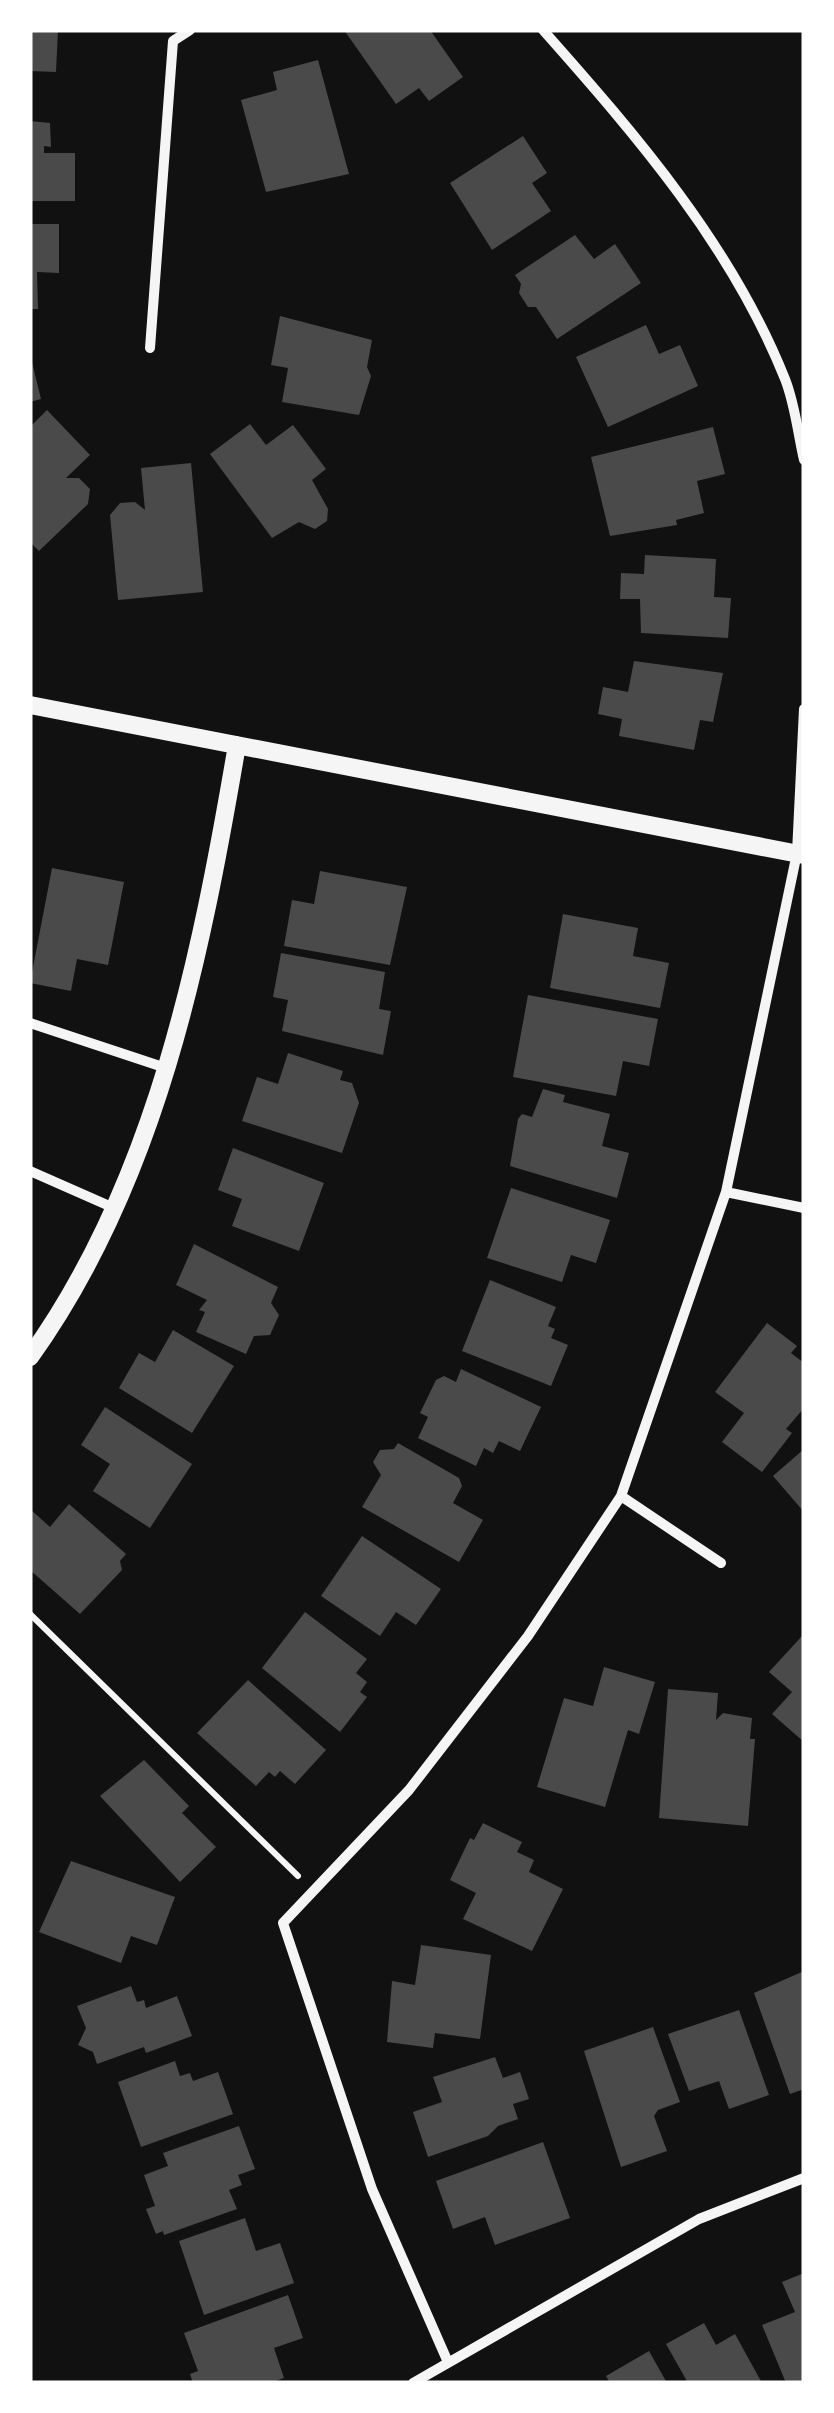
<svg xmlns="http://www.w3.org/2000/svg" width="834" height="2413" viewBox="0 0 834 2413" font-family="Figtree,sans-serif">
  <style>
    .building { fill: #4a4a4a }
    .lines { fill: none; stroke-linecap: round; stroke-linejoin: round }
    .path { stroke: #f5f5f5; stroke-width: 6 }
    .minor { stroke: #f5f5f5; stroke-width: 10 }
    .tertiary { stroke: #f5f5f5; stroke-width: 18 }
  </style>
  <rect width="100%" height="100%" fill="#111"/>
  <path class="building" d="M30,30H58L56,72L30,71Z
    M344,30H430L463,77L429,101L419,88L396,104Z
    M318,60L349,174L266,192L241,100L277,90L273,72Z
    M30,121L50,123L51,147L44,146V153H75V201H30Z
    M523,136L547,173L532,183L551,211L492,250L450,183Z
    M30,224H59V273L37,272L38,309H30Z
    M575,235L594,259L615,244L641,283L557,339L536,307H528L519,293L521,284L515,275Z
    M280,316L372,340L367,367L371,376L359,415L282,402L288,368L271,365Z
    M646,325L659,354L680,345L698,386L608,427L576,357Z
    M30,354L41,399L30,402Z
    M47,410L90,455L66,478H79L90,489L88,504L39,551L30,542V427Z
    M250,424L266,445L293,425L326,469L312,480L328,509L327,521L315,529L299,522L272,538L210,454Z
    M713,427L725,474L697,481L704,513L676,520L677,525L610,536L591,457Z
    M191,463L203,592L118,600L110,515L120,503L135,502L145,510L141,468Z
    M645,555L716,559L714,597L731,598L728,638L641,633L640,599H620L621,573L644,574Z
    M634,661L723,673L713,722L700,720L694,750L619,736L622,719L598,714L603,687L628,692Z
    M52,868L124,882L108,965L77,959L71,991L30,983Z
    M320,871L407,887L390,965L284,946L292,900L314,904Z
    M563,914L638,928L633,956L669,963L660,1008L550,988Z
    M281,953L385,972L379,1009L391,1011L383,1055L282,1031L288,1000L273,997Z
    M528,995L658,1019L649,1066L623,1061L616,1096L513,1077Z
    M288,1053L343,1071L340,1080L352,1083L359,1103L342,1153L242,1121L257,1077L278,1084Z
    M543,1089L565,1095L563,1102L610,1114L602,1146L629,1153L617,1198L510,1166L518,1119L522,1114L532,1117Z
    M233,1148L324,1183L299,1251L232,1226L242,1199L218,1190Z
    M511,1188L610,1220L596,1263L571,1255L562,1282L487,1258Z
    M194,1244L278,1287L271,1303L279,1315L270,1335L254,1336L246,1354L196,1332L205,1312L199,1310L207,1300L176,1285Z
    M490,1280L556,1307L548,1326L555,1329L551,1338L568,1345L551,1386L462,1351Z
    M767,1323L797,1346L791,1353L804,1363V1408L786,1429L792,1433L762,1472L722,1442L744,1413L715,1392Z
    M173,1330L234,1366L192,1433L119,1388L139,1353L155,1362Z
    M461,1369L541,1407L520,1451L499,1441L493,1453L484,1448L476,1466L418,1438L428,1417L420,1413L436,1380L444,1376L456,1382Z
    M105,1407L192,1464L150,1528L93,1491L110,1464L81,1445Z
    M398,1443L459,1478L462,1486L453,1503L483,1520L459,1562L362,1507L381,1475L373,1462L380,1450L394,1449Z
    M804,1449V1512L773,1476Z
    M69,1504L126,1554L120,1561L122,1570L80,1614L30,1570V1509L50,1527Z
    M362,1536L441,1589L416,1625L396,1612L380,1636L321,1596Z
    M305,1612L367,1659L356,1673L367,1682L360,1692L367,1697L340,1732L262,1668Z
    M802,1636L804,1638V1742L772,1714L792,1692L769,1672Z
    M604,1667L655,1682L639,1734L628,1730L605,1807L537,1787L564,1698L593,1706Z
    M248,1680L326,1750L295,1784L280,1771L275,1777L269,1772L256,1786L197,1733Z
    M668,1689L718,1693L716,1720L723,1713L752,1718L750,1739H755L748,1826L659,1818Z
    M144,1760L189,1806L182,1813L216,1847L180,1882L100,1796Z
    M483,1823L522,1842L517,1852L534,1860L529,1872L563,1889L532,1951L463,1919L476,1893L450,1880L470,1838L474,1840Z
    M71,1861L175,1897L157,1945L131,1936L121,1963L39,1932Z
    M421,1945L491,1955L480,2039L435,2033L433,2048L387,2042L392,1981L415,1985Z
    M804,1971V2089L790,2094L754,1993Z
    M131,1986L137,2002L144,2000L146,2008L177,1996L192,2036L146,2053L144,2047L97,2064L93,2052L78,2045L86,2028L77,2006Z
    M739,2010L769,2095L729,2109L719,2081L689,2091L668,2034Z
    M653,2027L680,2102L658,2110L654,2116L667,2151L621,2167L584,2051Z
    M495,2057L503,2078L520,2072L529,2099L513,2104L518,2119L498,2126L488,2136L428,2157L413,2112L442,2102L433,2077Z
    M175,2061L180,2076L190,2073L193,2081L218,2072L233,2114L141,2147L118,2082Z
    M239,2126L255,2169L238,2175L242,2185L229,2190L237,2209L164,2235L163,2231L156,2234L146,2209L155,2206L144,2175L168,2166L163,2153Z
    M543,2142L570,2218L495,2245L485,2217L453,2229L436,2181Z
    M245,2218L256,2251L280,2243L294,2283L204,2315L179,2241Z
    M804,2273V2383H786L762,2325L795,2312L782,2282Z
    M288,2295L303,2338L274,2348L284,2378L270,2383H193L190,2374L198,2371L184,2333Z
    M704,2323L716,2345L735,2334L762,2383H688L666,2344Z
    M649,2351L667,2383H610L606,2376Z"/>
  <g class="lines">
    <path class="path" d="M30,1614L298,1876"/>
    <path class="minor" d="M543,30C637,136 732,246 785,379C795,404 798,434 804,460
      M150,348L173,41L190,30
      M30,1023L166,1068
      M30,1171L114,1208
      M726,1192L804,1208
      M621,1496L721,1563
      M447,2360L372,2189L283,1923L409,1790L528,1636L621,1496L726,1192L797,853L804,709
      M413,2383L699,2219L804,2178"/>
    <path class="tertiary" d="M30,705L804,855
      M30,1357C157,1180 201,956 237,745"/>
  </g>
  <rect width="834" height="2413" fill="none" stroke="#ffffff" stroke-width="65"/>
</svg>
